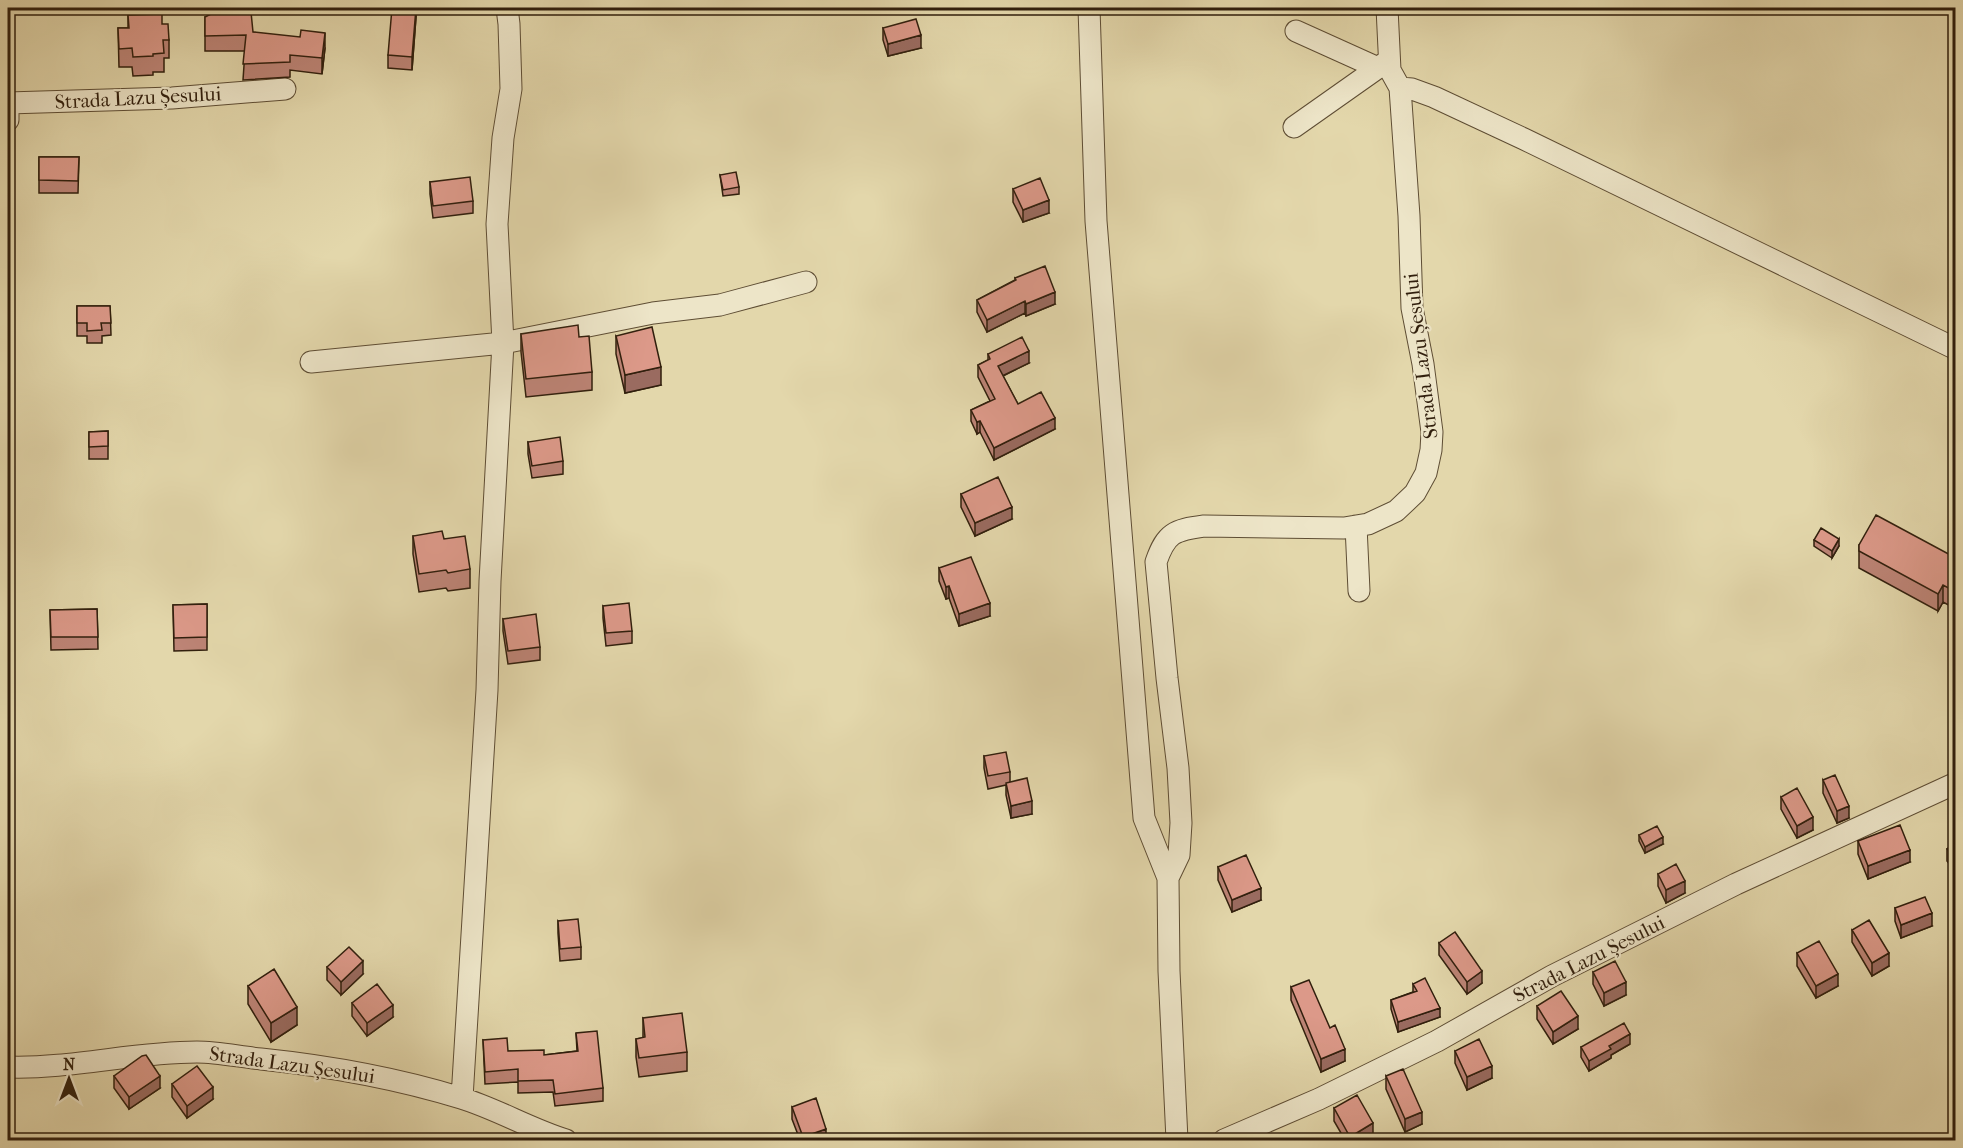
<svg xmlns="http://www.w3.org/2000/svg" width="1963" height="1148" viewBox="0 0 1963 1148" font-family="'IM FELL French Canon',serif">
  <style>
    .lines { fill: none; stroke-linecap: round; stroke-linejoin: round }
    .minor-casing { stroke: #5e4d34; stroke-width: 23 }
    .minor { stroke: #ede5c8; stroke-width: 21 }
    .wall { fill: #bd8476; stroke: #311f0d; stroke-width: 1.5 }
    .shaded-wall { fill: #9a6b60; stroke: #311f0d; stroke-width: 1.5 }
    .building { fill: #dc9989; stroke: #311f0d; stroke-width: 1.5 }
    .labels { text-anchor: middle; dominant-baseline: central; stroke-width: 4.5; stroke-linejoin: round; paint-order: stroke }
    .street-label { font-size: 20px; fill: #311f0d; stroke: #ede5c8 }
  </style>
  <rect width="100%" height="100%" fill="#e3d7ab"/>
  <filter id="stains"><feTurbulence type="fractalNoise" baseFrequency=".00333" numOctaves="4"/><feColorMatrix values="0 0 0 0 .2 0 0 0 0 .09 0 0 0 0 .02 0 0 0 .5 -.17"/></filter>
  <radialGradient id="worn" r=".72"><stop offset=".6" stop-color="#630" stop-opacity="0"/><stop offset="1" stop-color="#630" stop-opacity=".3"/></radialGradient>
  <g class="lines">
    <defs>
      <path id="minor" d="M1089,8L1096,221L1144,818L1168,878L1169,971L1177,1140
        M1296,31L1378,68
        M1400,88L1412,89L1434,97L1524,139L1956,349
        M8,120V103L172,98L285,89
        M1294,127L1389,60
        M311,362L503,343L497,224L503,138L511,89L509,24L507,8
        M1356,526L1359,591
        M1168,878L1179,855L1181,823L1178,768L1167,678L1156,562C1166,533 1174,530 1204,526L1344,528L1368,524L1396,511L1415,493L1426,473L1431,450L1432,432L1423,364L1412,308L1409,216L1400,88L1390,70L1387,8
        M8,1067C71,1069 134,1052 197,1052C218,1052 240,1057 261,1059C328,1066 396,1078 461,1098C497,1109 530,1129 566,1140
        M462,1098L487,690L490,581L503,343L653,313L720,305L806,282
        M1224,1140L1319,1099L1437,1041L1552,976L1736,884L1956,783"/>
    </defs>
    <use href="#minor" class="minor-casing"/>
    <use href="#minor" class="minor"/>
  </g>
  <path class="wall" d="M857,8H897V10L857,9Z
    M128,15L162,24L169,40V58H164V72H153V75L133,76L132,67H119L118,28H128Z
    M205,17L253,32L325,48L322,74L290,70V77L243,80L245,51H205Z
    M416,17L412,70L388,68V55Z
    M883,28L921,48L888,56L883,40Z
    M39,157H79L78,193H39Z
    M720,175L739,187V194L723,196Z
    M430,182L473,201V213L433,218L430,194Z
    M1013,189L1049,213L1023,222L1013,202Z
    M1015,278L1055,304L1026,316L1025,313L987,332L977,312V300L1015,280Z
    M77,306H110L111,335L102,336V343H87V336H77Z
    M521,334L579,337L592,372V390L526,397L521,352Z
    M616,336L661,385L625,393L616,354Z
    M988,354L1029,363L1003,376L1018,404L1055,429L994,460L980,432L977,434L971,421V410L990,401L978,377V365L988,360Z
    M108,431V459H89V432Z
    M528,442L563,461V474L532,478L528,454Z
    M961,494L1012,519L975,536L961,507Z
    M413,536L444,539L470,569V588L448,591L446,588L419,592L413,554Z
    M1814,540L1839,546L1832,558L1814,546Z
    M1859,545L1956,558V609L1943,602L1938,611L1859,568Z
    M939,568L990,616L959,626L949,598L946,599L939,581Z
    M207,604V650L174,651L173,605Z
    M603,606L632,631V643L606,646L603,618Z
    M97,609L98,649L51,650L50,610Z
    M503,619L540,647V660L508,664L503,631Z
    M984,756L1010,772V782L1032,814L1011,818L1006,795V785L988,789L984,768Z
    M1823,780L1849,818L1837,823L1823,793Z
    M1781,797L1813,830L1797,838L1781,809Z
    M1639,835L1663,844L1645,853L1639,841Z
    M1858,841L1910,862L1868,879L1858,854Z
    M1956,843V873L1947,861V849Z
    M1218,867L1261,900L1232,912L1218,880Z
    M1658,874L1685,893L1666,903L1658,886Z
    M1895,908L1932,926L1901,938L1895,921Z
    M558,921L581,947V959L560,961L558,933Z
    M1852,930L1889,966L1872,976L1852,942Z
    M1439,943L1482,983L1467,994L1439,955Z
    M1797,953L1838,986L1816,998L1797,966Z
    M327,967L363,974L341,995L327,980Z
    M1593,972L1626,995L1604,1006L1593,984Z
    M1413,984L1440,1017L1398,1032L1391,1009V1000L1413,992Z
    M248,986L297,1025L271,1042L248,1004Z
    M1291,987L1330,1028L1345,1061L1321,1072L1291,1000Z
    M352,1003L393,1017L367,1036L352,1016Z
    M1537,1006L1578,1029L1553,1044L1537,1019Z
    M643,1018L687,1052V1071L639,1077L636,1057V1039L643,1038Z
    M576,1033L603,1088V1101L555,1106L553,1092L518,1093V1082L485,1084L483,1040L508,1051L544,1055L577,1051Z
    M1630,1044L1611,1055V1058L1589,1071L1581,1057V1047Z
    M1455,1051L1492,1078L1467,1090L1455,1063Z
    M114,1076L160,1088L129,1109L114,1088Z
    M1386,1076L1422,1124L1405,1132L1386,1089Z
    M172,1084L213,1099L187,1118L172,1097Z
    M792,1107L826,1140H800L792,1119Z
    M1334,1108L1373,1136L1364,1140H1345L1334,1121Z"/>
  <path class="shaded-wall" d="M416,8V17L412,70V57Z
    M325,33V48L322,74V58Z
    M921,35V48L888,56V44Z
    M1049,200V213L1023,222V210Z
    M1055,292V304L1026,316V304Z
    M1025,301V313L987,332V320Z
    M1029,351V363L998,378V366Z
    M661,367V385L625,393V375Z
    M1055,418V429L994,460V448Z
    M980,421V432L977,434V422Z
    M1012,507V519L975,536V523Z
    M1839,539V546L1832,558V551Z
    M1943,585V602L1938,611V594Z
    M949,586V598L946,599V587Z
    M990,603V616L959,626V614Z
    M1032,801V814L1011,818V806Z
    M1849,806V818L1837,823V811Z
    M1813,817V830L1797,838V826Z
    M1663,837V844L1645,853V847Z
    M1910,850V862L1868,879V866Z
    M1685,881V893L1666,903V890Z
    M1261,888V900L1232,912V900Z
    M1932,913V926L1901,938V925Z
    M1889,953V966L1872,976V963Z
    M363,961V974L341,995V982Z
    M1482,971V983L1467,994V982Z
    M1838,974V986L1816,998V986Z
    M1626,982V995L1604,1006V993Z
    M393,1005V1017L367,1036V1023Z
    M297,1007V1025L271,1042V1023Z
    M1440,1008V1017L1398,1032V1022Z
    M1578,1016V1029L1553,1044V1032Z
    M1630,1034V1044L1611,1055V1058L1589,1071V1061L1609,1046Z
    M1345,1049V1061L1321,1072V1059Z
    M1492,1066V1078L1467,1090V1077Z
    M160,1076V1088L129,1109V1097Z
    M213,1087V1099L187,1118V1106Z
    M1422,1112V1124L1405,1132V1119Z
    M1373,1123V1136L1364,1140H1350V1137Z
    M826,1129V1140H803V1137Z"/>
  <path class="building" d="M392,8H416L412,57L388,55Z
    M215,12H251L253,32L300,37L301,30L325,33L322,58L290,55V62L243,64L246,35L205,36V17Z
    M162,14V24H168L169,40H163L164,53L153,54V56L133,57L132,48L119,49L118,28H129L128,15Z
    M916,19L921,35L888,44L883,28Z
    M39,157H79L78,181L39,180Z
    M736,172L739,187L723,190L720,175Z
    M470,177L473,201L433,206L430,182Z
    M1040,178L1049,200L1023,210L1013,189Z
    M1045,266L1055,292L1026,304L1025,301L987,320L977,300L1016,280L1015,278Z
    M77,306H110L111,323H101L102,330L87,331V323H77Z
    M578,325L579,337L589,336L592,372L526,379L521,334Z
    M652,327L661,367L625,375L616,336Z
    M1022,337L1029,351L998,366L1018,404L1041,392L1055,418L994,448L980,421L977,422L971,410L995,399L978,365L990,359L988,354Z
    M108,431V446L89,447V432Z
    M560,437L563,461L532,466L528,442Z
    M998,477L1012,507L975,523L961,494Z
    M1876,515L1956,558V592L1943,585L1938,594L1859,551V545Z
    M1821,528L1839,539L1832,551L1814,540Z
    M442,531L444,539L465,536L470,569L448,573L446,570L419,574L413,536Z
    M971,557L990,603L959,614L949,586L946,587L939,568Z
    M629,603L632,631L606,633L603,606Z
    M207,604V637L174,638L173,605Z
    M97,609L98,637H51L50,610Z
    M536,614L540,647L508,651L503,619Z
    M1006,752L1010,772L988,776L984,756Z
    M1835,775L1849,806L1837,811L1823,780Z
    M1027,778L1032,801L1011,806L1006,783Z
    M1797,788L1813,817L1797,826L1781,797Z
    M1900,825L1910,850L1868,866L1858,841Z
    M1657,826L1663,837L1645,847L1639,835Z
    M1956,843V860L1947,849Z
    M1246,855L1261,888L1232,900L1218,867Z
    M1676,864L1685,881L1666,890L1658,874Z
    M1925,897L1932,913L1901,925L1895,908Z
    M578,919L581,947L560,949L558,921Z
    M1869,920L1889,953L1872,963L1852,930Z
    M1455,932L1482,971L1467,982L1439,943Z
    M1819,941L1838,974L1816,986L1797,953Z
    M349,947L363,961L341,982L327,967Z
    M1615,961L1626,982L1604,993L1593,972Z
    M274,969L297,1007L271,1023L248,986Z
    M1425,978L1440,1008L1398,1022L1391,1000L1417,991L1413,984Z
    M1309,980L1330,1028L1335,1025L1345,1049L1321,1059L1291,987Z
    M377,984L393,1005L367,1023L352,1003Z
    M1561,991L1578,1016L1553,1032L1537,1006Z
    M682,1013L687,1052L639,1058L636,1039L645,1037L643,1018Z
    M1624,1023L1630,1034L1609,1046L1611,1049L1589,1061L1581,1047Z
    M597,1031L603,1088L555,1094L553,1080L518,1081V1069L485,1072L483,1040L507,1038L508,1051L544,1050V1055L578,1051L576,1033Z
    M1479,1039L1492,1066L1467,1077L1455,1051Z
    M146,1055L160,1076L129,1097L114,1076L142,1056Z
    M197,1066L213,1087L187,1106L172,1084Z
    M1403,1069L1422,1112L1405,1119L1386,1076Z
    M1357,1095L1373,1123L1350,1137L1334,1108Z
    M816,1098L826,1129L803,1137L792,1107Z"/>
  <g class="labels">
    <g class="street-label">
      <text transform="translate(138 98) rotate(-3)">Strada Lazu Șesului</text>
      <text transform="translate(1421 356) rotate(-97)">Strada Lazu Șesului</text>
      <text transform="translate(1589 959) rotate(-27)">Strada Lazu Șesului</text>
      <text transform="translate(292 1065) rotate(8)">Strada Lazu Șesului</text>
    </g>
  </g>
  <rect width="1963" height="1148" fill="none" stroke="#e3d7ab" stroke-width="30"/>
  <rect x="9" y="9" width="1945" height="1130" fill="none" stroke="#311f0d" stroke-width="3"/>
  <rect x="15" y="15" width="1933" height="1118" fill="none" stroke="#311f0d" stroke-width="1.5"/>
  <g transform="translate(69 1079)" stroke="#ede5c8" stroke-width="4.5" paint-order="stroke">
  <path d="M0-4.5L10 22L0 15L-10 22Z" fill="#311f0d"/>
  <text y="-9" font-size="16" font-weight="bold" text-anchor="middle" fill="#311f0d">N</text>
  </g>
  <rect width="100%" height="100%" filter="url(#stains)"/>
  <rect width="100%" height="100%" fill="url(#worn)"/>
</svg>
